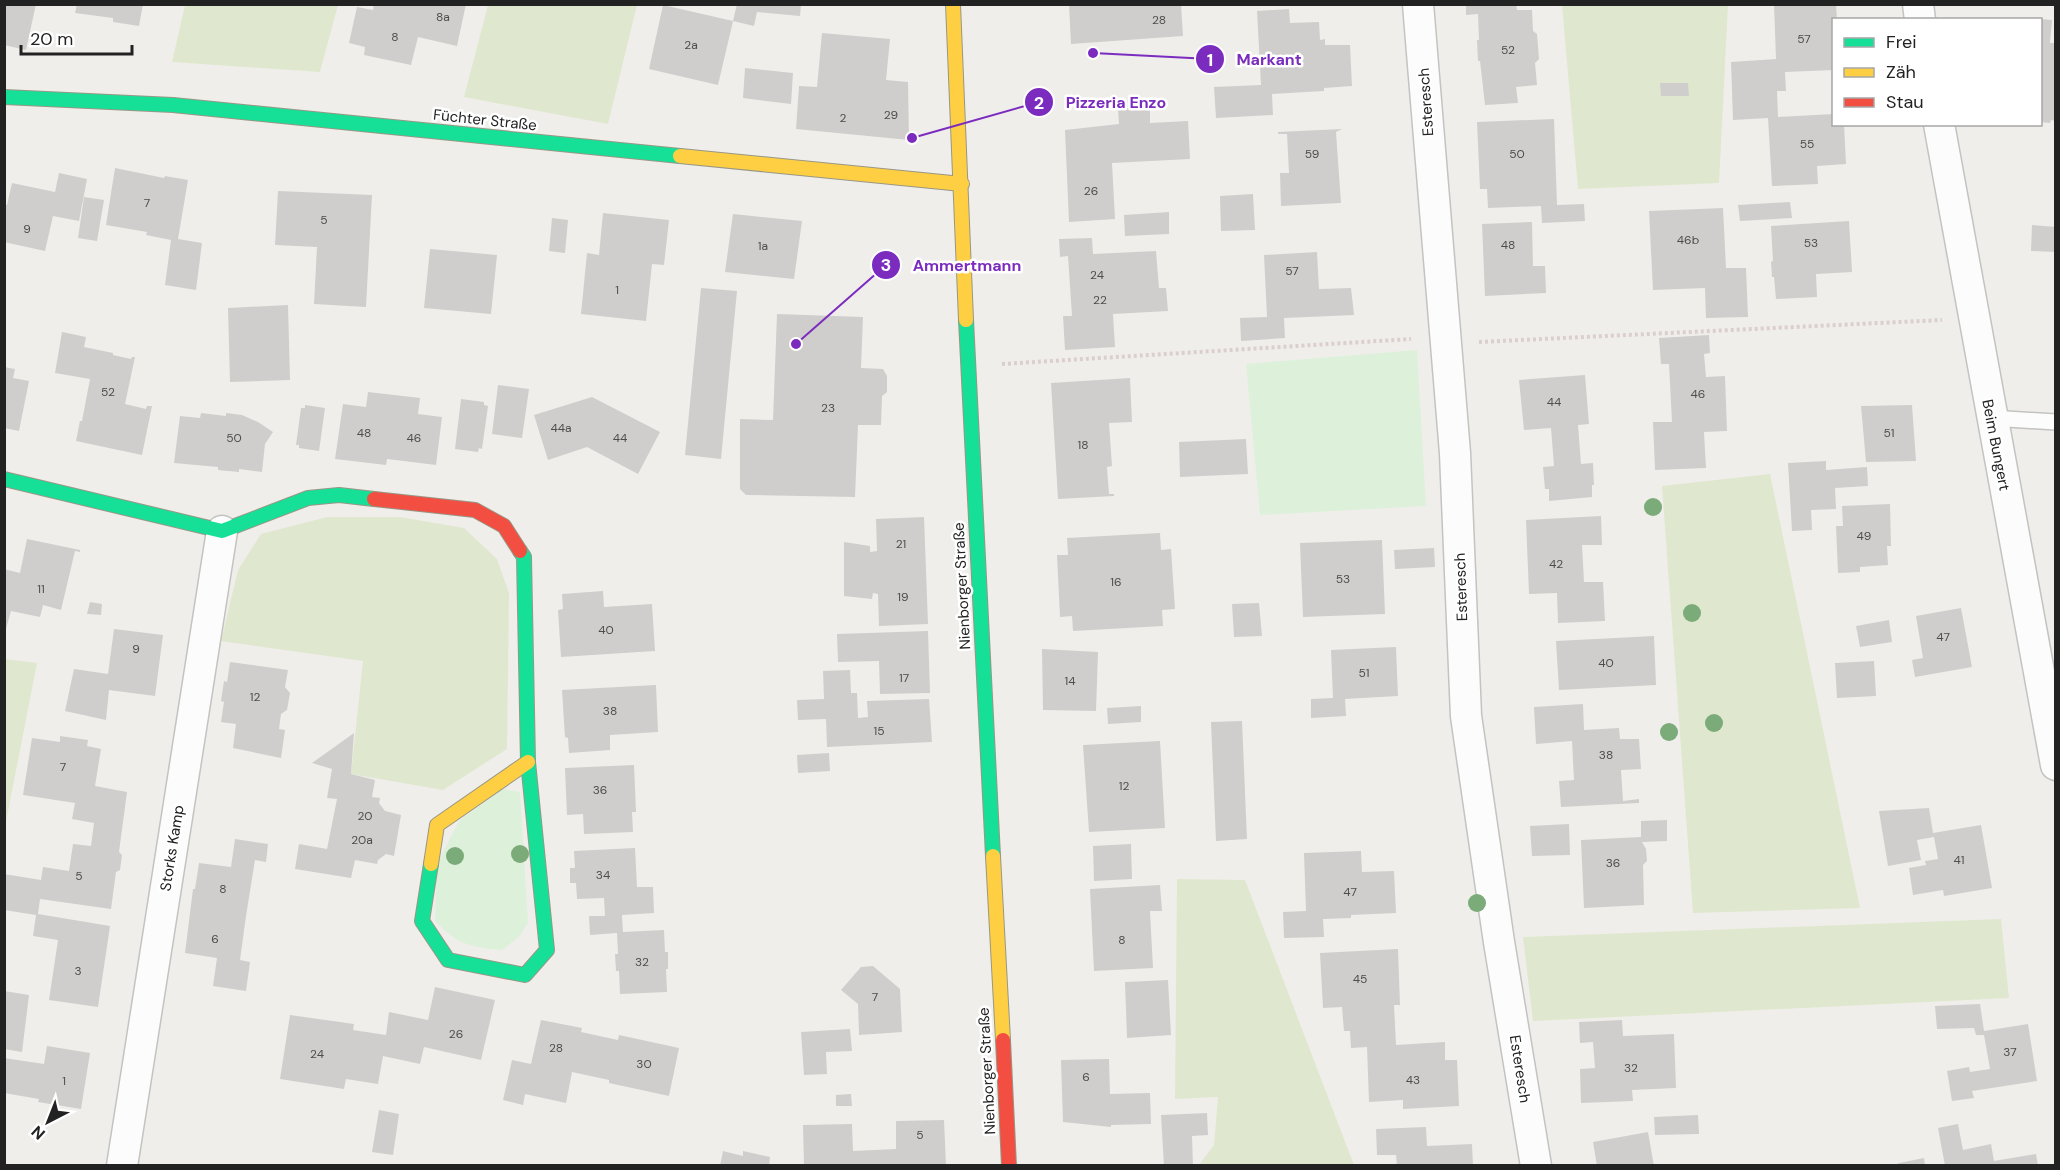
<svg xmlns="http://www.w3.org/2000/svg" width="2060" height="1170" viewBox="0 0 2060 1170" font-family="'DM Sans',sans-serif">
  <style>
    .grass { fill: #dfe8ce }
    .park { fill: #ddf1da }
    .building { fill: #d0cecc }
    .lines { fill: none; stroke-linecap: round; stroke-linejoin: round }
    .lane-casing { stroke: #c3c3c1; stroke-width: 18 }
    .street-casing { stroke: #c3c3c1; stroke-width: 33 }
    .fast-casing { stroke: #989785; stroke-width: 16 }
    .slow-casing { stroke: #989785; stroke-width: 16 }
    .jam-casing { stroke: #989785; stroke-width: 16 }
    .path { stroke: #dacece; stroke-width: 4; stroke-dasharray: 3 3; stroke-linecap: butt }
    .lane { stroke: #fdfcfc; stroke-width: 15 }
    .street { stroke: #fdfcfc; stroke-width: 30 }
    .fast { stroke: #16e098; stroke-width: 14 }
    .slow { stroke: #ffcf43; stroke-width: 14 }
    .jam { stroke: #f24e42; stroke-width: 14 }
    .tree { fill: #7bab78 }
    .labels { text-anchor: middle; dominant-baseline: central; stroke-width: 5; stroke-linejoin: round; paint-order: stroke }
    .number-label { font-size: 12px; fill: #4e4d4c }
    .street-label { font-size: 15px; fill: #222; stroke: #fff }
    .leader { fill: none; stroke: #7b2cbf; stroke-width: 2 }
    .callout-dot { fill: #7b2cbf; stroke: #fff; stroke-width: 2 }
    .mark-label { font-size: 18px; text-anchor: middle; font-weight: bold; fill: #fff }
    .callout-label { font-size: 16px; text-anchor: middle; font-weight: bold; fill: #7b2cbf; stroke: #fff; stroke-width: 5; stroke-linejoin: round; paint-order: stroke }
  </style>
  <rect width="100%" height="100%" fill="#f0eeeb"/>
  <path class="grass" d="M185,5V4L338,5L320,72L172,62Z
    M488,5H637L608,124L464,97Z
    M1562,5H1728L1719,183L1578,189Z
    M1770,474L1860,908L1693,913L1662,486Z
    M327,517H400L464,528L497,559L509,593L507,749L443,790L351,774L363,661L221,641L238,570L261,534Z
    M5,659L37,663L5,827L4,659Z
    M1177,879L1245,880L1354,1165H1199L1214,1145L1218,1097L1175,1099Z
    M2001,919L2009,998L1533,1021L1523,937Z"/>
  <path class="park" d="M1417,350L1426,506L1260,515L1246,364Z
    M503,789L520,792L528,923L519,937L502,950C470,947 458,945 435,921L437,864L459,821Z"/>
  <path class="building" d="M4,4H36L26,50L4,45Z
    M77,4H143L139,26L113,22V18L75,13Z
    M374,4H466L457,46L418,37L411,65L364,55L365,47L349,43L357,7L373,10Z
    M737,4H801L800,16L757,12L754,26L733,21Z
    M1069,4H1181L1183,36L1071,44Z
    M1466,4H1516L1517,10H1532L1533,31L1537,34L1539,59L1535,63L1537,85L1516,87L1518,103L1485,105L1480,61H1478L1477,40H1479L1478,14L1466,15Z
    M1774,4H1836L1837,20H1834V70L1785,72L1786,91H1777L1778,117L1834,114V124H1844L1846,164L1817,166L1818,184L1772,186L1768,118L1733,120L1731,62L1776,59Z
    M663,5L733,21L718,85L649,69Z
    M1289,9L1290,23L1319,22L1320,40L1325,39V45H1350L1352,86L1324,88V91L1272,94L1273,115L1216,118L1214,87L1261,85L1257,11Z
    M2040,19L2052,20L2050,43H2056V121L2051,120L2050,123L2040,122Z
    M822,33L890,39L886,80L908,82L909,140L796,129L799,86L817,87Z
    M745,68L793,73L791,104L743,98Z
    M1660,83H1688L1689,96H1661Z
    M1150,107V123L1188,121L1190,159L1112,163L1115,219L1069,222L1065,130L1119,124L1118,109Z
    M1554,119L1557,205L1584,204L1585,221L1542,223L1541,206L1488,208L1487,189H1480L1477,122Z
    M1342,129L1336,132L1341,203L1281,206L1280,173H1289L1287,134H1278V132Z
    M115,168L164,178L165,176L188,180L178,239L202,243L196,290L165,285L171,240L146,235L147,232L106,225Z
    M59,173L87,179L79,221L53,216L45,251L4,242V204L7,205L12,183L55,192Z
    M278,191L372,195L366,307L314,304L317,247L275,245Z
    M1253,194L1255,230L1221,231L1220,196Z
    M84,197L104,200L97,241L78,238Z
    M1790,202L1792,218L1740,221L1738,205Z
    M1723,208L1726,268H1746L1748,317L1706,318L1705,288L1653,290L1649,211Z
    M1169,212V234L1125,236L1124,215Z
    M603,213L669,220L664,265L652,264L646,321L581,314L587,253L599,255Z
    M733,214L802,221L794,279L725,272Z
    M552,218L568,220L565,253L549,251Z
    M1849,221L1852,272L1816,274L1817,297L1776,299L1774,277H1772L1771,262L1773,261L1771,226Z
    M1532,222L1533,266H1545L1546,293L1485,296L1482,224Z
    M2032,225L2056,227V252L2031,251Z
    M1092,238L1093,254L1156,251L1159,288H1166L1168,311L1113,314L1115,347L1065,350L1063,316H1072L1068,256L1060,257L1059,239Z
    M430,249L497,255L491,314L424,308Z
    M1317,252L1319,289L1351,288L1354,315L1284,318L1285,338L1241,341L1240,318L1267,317L1264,255Z
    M701,288L737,291L721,459L685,455Z
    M288,305L290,380L230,382L228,308Z
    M777,314L863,317L861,368L883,369L887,376V392L882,396L881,425H858L855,497L746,495L740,489V419L773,420Z
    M62,332L86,337L84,347L113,353V355L131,359L132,357H135L125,404L146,409L147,406H152L142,455L76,441L80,421H82L90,379L55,373Z
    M1709,335L1710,353L1704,354L1706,377L1725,376L1727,431L1704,432L1706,468L1655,470L1653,422H1672L1669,364H1661L1659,338Z
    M4,367L15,369L13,378L29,381L19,431L4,428Z
    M1585,375L1589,424L1578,425L1581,464L1593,463L1594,485H1592V497L1549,501V489H1545L1543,467L1554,466L1551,428L1524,430L1519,380Z
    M1130,378L1132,422L1109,423L1112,466L1107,467L1109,494H1114V496L1058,499L1051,383Z
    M498,385L529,389L522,438L492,434Z
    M368,392L420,398L418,414L442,417L436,465L387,459L386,465L335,459L343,404L366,407Z
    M592,397L660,432L638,474L587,447L548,460L534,415Z
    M461,399L484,402V405L488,406L482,449L479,448L478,452L455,449Z
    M305,405L325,408L319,451L299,448V445H296L301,408H305Z
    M1912,405L1916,461L1866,462L1861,406Z
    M201,413L226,416V413L242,415L258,422L273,432L265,444L262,472L239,469V472L218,470V467L174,463L180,416L200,418Z
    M1246,439L1248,474L1180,477L1179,442Z
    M1826,461V470L1867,467L1868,486L1835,488L1836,509L1811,510L1812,530L1792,531L1788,463Z
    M1890,504L1891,546H1887L1888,565L1860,567V572L1838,573L1836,526H1843L1842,506Z
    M1601,516L1602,545H1582L1584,582H1603L1605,621L1558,623L1557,593L1529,594L1526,520Z
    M924,517L928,624L879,626L878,594L873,593L872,599L844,596V542L870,546V552L877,551L876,519Z
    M1160,533L1161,550L1171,549L1175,609L1162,610L1163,626L1073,631L1072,616L1060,617L1057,555H1068L1067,538Z
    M27,539L80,550V552L75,551L61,610L43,605L40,617L11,611L4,636V569L20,573Z
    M1382,540L1385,614L1303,617L1300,543Z
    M1434,548L1435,567L1395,569L1394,550Z
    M603,591L604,607L652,604L655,651L561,657L558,610L563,609L562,594Z
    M90,602L102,604L101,615L87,614Z
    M1259,603L1262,636L1234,637L1232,604Z
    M1961,608L1972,667L1915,677L1912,660L1923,658L1916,616Z
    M1889,620L1892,642L1860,647L1856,626Z
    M114,629L163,635L155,696L109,690L106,720L65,711L74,669L108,674Z
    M928,631L930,693L880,694L879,661L838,662L837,634Z
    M1654,636L1656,685L1559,690L1556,641Z
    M1396,647L1398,696L1345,699L1346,716L1311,718V699L1333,698L1331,650Z
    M1042,649L1098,652L1096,711L1043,710Z
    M1874,661L1876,696L1837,698L1835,663Z
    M230,662L288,670L285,687L290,693L287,710L281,714L279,729L285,730L281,758L233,748L236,724L221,722L224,702L221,701L224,681L227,682Z
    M850,670L851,693H857L858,718L868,717L867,701L929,699L932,742L827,747L826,719L798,720L797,700L824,699L823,671Z
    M656,685L658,732L610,735V750L569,753L568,738L565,737L562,690Z
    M1583,704L1584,730L1619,728L1620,739H1639L1641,769L1621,770L1623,801L1639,799V803L1561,807L1559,781L1574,780L1572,741L1536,744L1534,707Z
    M1141,706V722L1108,724L1107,708Z
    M1242,721L1247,839L1216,841L1211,722Z
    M354,733L351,774L375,780L372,797L380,798L379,803L385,811L401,815L394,856L386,854L378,860L377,864L355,860L351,878L295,869L299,844L327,849L337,799L327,798L332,769L312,763Z
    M60,736L88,740L87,746L101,749L95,786L127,792L119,852L122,855L120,870L116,872L111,909L40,899L38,914L110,926L98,1007L49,1000L58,940L33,936L36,915L4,910V874L41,880L43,867L69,871L73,844L91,846L94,823L72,819L75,803L23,795L32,738L60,742Z
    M1160,741L1165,828L1089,832L1083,745Z
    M829,753L830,771L798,773L797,755Z
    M634,765L636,812H632L633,832L584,834L583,814L567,815L565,768Z
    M1929,808L1933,833L1981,825L1992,888L1944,896L1943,890L1913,895L1909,868L1926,865L1925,861L1938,859L1934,837L1917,840L1921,860L1888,866L1879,811Z
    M1667,820V841L1642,842L1646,849L1647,861L1643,865L1644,905L1584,908L1581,840L1641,837V821Z
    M1569,824L1570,855L1532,856L1530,826Z
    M235,839L268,844L266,862L255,860L246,916L240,960L250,962L246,991L213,986L217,958L185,953L193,889H195L199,863L231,867Z
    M1131,844L1132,879L1094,881L1093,846Z
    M635,848L637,887H653L654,913L622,915L623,932L664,930L665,952H668V969H666L667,992L620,994L619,971H616L615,954H618L617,933L590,935L589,916H605L604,898L577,899L576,883H570V868H575L574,851Z
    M1361,851L1362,872L1394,871L1396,913L1351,915V918L1323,919L1324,937L1284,938L1283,912L1306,911L1304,853Z
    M1160,885L1162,911H1150L1153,968L1094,971L1090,889Z
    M1398,949L1400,1005H1394L1396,1045L1445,1042V1060H1457L1459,1106L1403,1109V1100L1369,1102L1367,1047L1351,1048L1350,1031H1344L1342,1007L1323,1008L1320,953Z
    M873,966L900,989L902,1032L859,1035L858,1004L841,990L861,967Z
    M1168,980L1171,1035L1127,1038L1125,982Z
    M435,987L495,1000L481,1060L424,1047L420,1064L383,1056L378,1084L346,1079L344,1089L280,1079L290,1015L354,1024L353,1030L386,1035L389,1012L428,1020Z
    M4,991L29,995L22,1052L4,1049Z
    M1980,1004L1984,1031L2028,1024L2037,1081L1972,1091L1974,1098L1952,1101L1947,1071L1969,1067L1970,1072L1990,1069L1984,1035H1976L1974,1028L1937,1029L1935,1006Z
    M541,1020L582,1028L581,1032L618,1040L619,1035L679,1048L669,1096L609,1083V1080L572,1072L566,1103L525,1094L523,1105L503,1100L512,1060L531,1064Z
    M1622,1020L1623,1036L1674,1034L1676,1088L1632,1090L1633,1101L1581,1103L1580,1069L1595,1068L1593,1042L1580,1043L1579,1022Z
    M850,1029L852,1051L826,1052L827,1074L804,1075L801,1032Z
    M47,1046L90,1053L81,1109L38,1102L39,1099L4,1093V1058L44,1064Z
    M1109,1059L1110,1094L1150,1093L1151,1124L1111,1125V1127L1063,1122L1061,1060Z
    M851,1094L852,1106H836V1095Z
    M379,1110L399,1114L393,1155L372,1152Z
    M1207,1113L1208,1135L1192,1136L1193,1166H1164L1161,1115Z
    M1698,1115L1699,1134L1655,1135L1654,1117Z
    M944,1120L946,1166H804L803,1125L852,1124L853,1151L896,1149V1121Z
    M1958,1124L1963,1150L1991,1144L1994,1161L2036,1154L2038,1166H1945L1938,1128Z
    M1426,1127L1427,1146L1472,1144L1473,1166H1397L1396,1155H1377L1376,1129Z
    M1648,1132L1654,1166H1597L1593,1142Z
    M723,1151L743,1156V1151L770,1157L769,1166H720Z
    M1924,1158L1925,1166H1893L1899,1163Z"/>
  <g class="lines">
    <defs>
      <path id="lane" d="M1991,418L2056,422"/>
      <path id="street" d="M1418,4L1455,453L1466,716L1499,942L1536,1166
        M1918,4L1920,20
        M1939,124L2056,765
        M122,1166L222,531"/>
      <path id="fast" d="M4,97L173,105L680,156
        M966,320L993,856
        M4,479L222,531L308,498L339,495L374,499
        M431,864L422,921L448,960L525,975L547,950L528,762L524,557L520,551"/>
      <path id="slow" d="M953,4L966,320
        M680,156L962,184
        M993,856L1003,1040
        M431,864L437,825L528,762"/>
      <path id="jam" d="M374,499L475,510L504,526L520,551
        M1003,1040L1009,1166"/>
    </defs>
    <use href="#lane" class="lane-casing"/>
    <use href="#street" class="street-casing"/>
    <use href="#fast" class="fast-casing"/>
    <use href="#slow" class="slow-casing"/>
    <use href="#jam" class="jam-casing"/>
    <path class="path" d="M1479,342L1942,320
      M1002,364L1411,339"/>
    <use href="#lane" class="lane"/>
    <use href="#street" class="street"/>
    <use href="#fast" class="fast"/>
    <use href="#slow" class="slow"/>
    <use href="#jam" class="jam"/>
  </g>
  <g class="tree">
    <circle cx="1653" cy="507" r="9"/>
    <circle cx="1692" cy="613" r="9"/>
    <circle cx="1714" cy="723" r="9"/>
    <circle cx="1669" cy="732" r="9"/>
    <circle cx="520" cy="854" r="9"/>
    <circle cx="455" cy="856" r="9"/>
    <circle cx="1477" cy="903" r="9"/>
  </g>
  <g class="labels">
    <g class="number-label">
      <text x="443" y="17">8a</text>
      <text x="1159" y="20">28</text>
      <text x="395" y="37">8</text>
      <text x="1804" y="39">57</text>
      <text x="691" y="45">2a</text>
      <text x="1508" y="50">52</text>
      <text x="891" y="115">29</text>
      <text x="843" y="118">2</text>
      <text x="1807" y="144">55</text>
      <text x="1312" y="154">59</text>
      <text x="1517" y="154">50</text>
      <text x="1091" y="191">26</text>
      <text x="147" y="203">7</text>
      <text x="324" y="220">5</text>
      <text x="27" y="229">9</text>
      <text x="1688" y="240">46b</text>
      <text x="1811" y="243">53</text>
      <text x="1508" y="245">48</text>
      <text x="763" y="246">1a</text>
      <text x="1292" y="271">57</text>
      <text x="1097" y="275">24</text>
      <text x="617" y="290">1</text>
      <text x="1100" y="300">22</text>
      <text x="108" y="392">52</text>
      <text x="1698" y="394">46</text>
      <text x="1554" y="402">44</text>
      <text x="828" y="408">23</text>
      <text x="561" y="428">44a</text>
      <text x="364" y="433">48</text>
      <text x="1889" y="433">51</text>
      <text x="234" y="438">50</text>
      <text x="414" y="438">46</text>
      <text x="620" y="438">44</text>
      <text x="1083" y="445">18</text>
      <text x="1864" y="536">49</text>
      <text x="901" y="544">21</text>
      <text x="1556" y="564">42</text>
      <text x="1343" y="579">53</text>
      <text x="1116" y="582">16</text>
      <text x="41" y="589">11</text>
      <text x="903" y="597">19</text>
      <text x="606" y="630">40</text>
      <text x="1943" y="637">47</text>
      <text x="136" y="649">9</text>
      <text x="1606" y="663">40</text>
      <text x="1364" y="673">51</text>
      <text x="904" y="678">17</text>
      <text x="1070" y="681">14</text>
      <text x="255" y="697">12</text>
      <text x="610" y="711">38</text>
      <text x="879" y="731">15</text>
      <text x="1606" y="755">38</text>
      <text x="63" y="767">7</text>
      <text x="1124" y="786">12</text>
      <text x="600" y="790">36</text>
      <text x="365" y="816">20</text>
      <text x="362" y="840">20a</text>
      <text x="1959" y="860">41</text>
      <text x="1613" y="863">36</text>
      <text x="603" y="875">34</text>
      <text x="79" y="876">5</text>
      <text x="223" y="889">8</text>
      <text x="1350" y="892">47</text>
      <text x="215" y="939">6</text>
      <text x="1122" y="940">8</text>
      <text x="642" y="962">32</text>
      <text x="78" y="971">3</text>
      <text x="1360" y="979">45</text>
      <text x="875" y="997">7</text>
      <text x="456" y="1034">26</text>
      <text x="556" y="1048">28</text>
      <text x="2010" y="1052">37</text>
      <text x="317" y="1054">24</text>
      <text x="644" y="1064">30</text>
      <text x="1631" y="1068">32</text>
      <text x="1086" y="1077">6</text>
      <text x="1413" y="1080">43</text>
      <text x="64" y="1081">1</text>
      <text x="920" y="1135">5</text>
    </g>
    <g class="street-label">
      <text transform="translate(1426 102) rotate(-94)">Esteresch</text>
      <text transform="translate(485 120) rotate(6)">Füchter Straße</text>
      <text transform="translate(1996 445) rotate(79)">Beim Bungert</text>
      <text transform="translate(962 586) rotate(-93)">Nienborger Straße</text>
      <text transform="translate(1461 587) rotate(-92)">Esteresch</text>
      <text transform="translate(172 848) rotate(-81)">Storks Kamp</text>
      <text transform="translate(1520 1069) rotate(81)">Esteresch</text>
      <text transform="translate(987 1071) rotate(-93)">Nienborger Straße</text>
    </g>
  </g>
  <path class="leader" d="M1093 53L1210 59M912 138L1039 102M796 344L886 265"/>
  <g class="callout-dot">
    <circle cx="1093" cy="53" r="6"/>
    <circle cx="912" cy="138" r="6"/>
    <circle cx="796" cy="344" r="6"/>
    <circle cx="1210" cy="59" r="15"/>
    <circle cx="1039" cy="102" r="15"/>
    <circle cx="886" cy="265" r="15"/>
  </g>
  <g class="mark-label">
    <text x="1210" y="66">1</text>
    <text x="1039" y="109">2</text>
    <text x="886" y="271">3</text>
  </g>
  <g class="callout-label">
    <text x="1269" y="65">Markant</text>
    <text x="1116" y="108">Pizzeria Enzo</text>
    <text x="967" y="271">Ammertmann</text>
  </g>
  <rect width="2060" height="1170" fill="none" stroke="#222222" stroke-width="12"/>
  <rect x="1832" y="18" width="210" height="108" fill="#ffffff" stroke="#a7a7a7" stroke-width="1.5"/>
  <rect x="1844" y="38" width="30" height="9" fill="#16e098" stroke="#a7a7a7" stroke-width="1.5"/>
  <text x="1886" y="48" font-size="18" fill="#222222">Frei</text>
  <rect x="1844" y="68" width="30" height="9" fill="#ffcf43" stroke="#a7a7a7" stroke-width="1.5"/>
  <text x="1886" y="78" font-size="18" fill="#222222">Zäh</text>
  <rect x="1844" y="98" width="30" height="9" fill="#f24e42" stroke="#a7a7a7" stroke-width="1.5"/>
  <text x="1886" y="108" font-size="18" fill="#222222">Stau</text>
  <g transform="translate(48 1122) rotate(222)" stroke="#ffffff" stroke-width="4.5" paint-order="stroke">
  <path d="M0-4.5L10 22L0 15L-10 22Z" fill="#222222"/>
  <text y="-9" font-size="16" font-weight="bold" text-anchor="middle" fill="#222222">N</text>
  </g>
  <path d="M21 45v9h111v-9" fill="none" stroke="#222222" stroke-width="3"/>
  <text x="30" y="45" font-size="18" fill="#222222" stroke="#ffffff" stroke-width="4.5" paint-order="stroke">20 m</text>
</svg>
